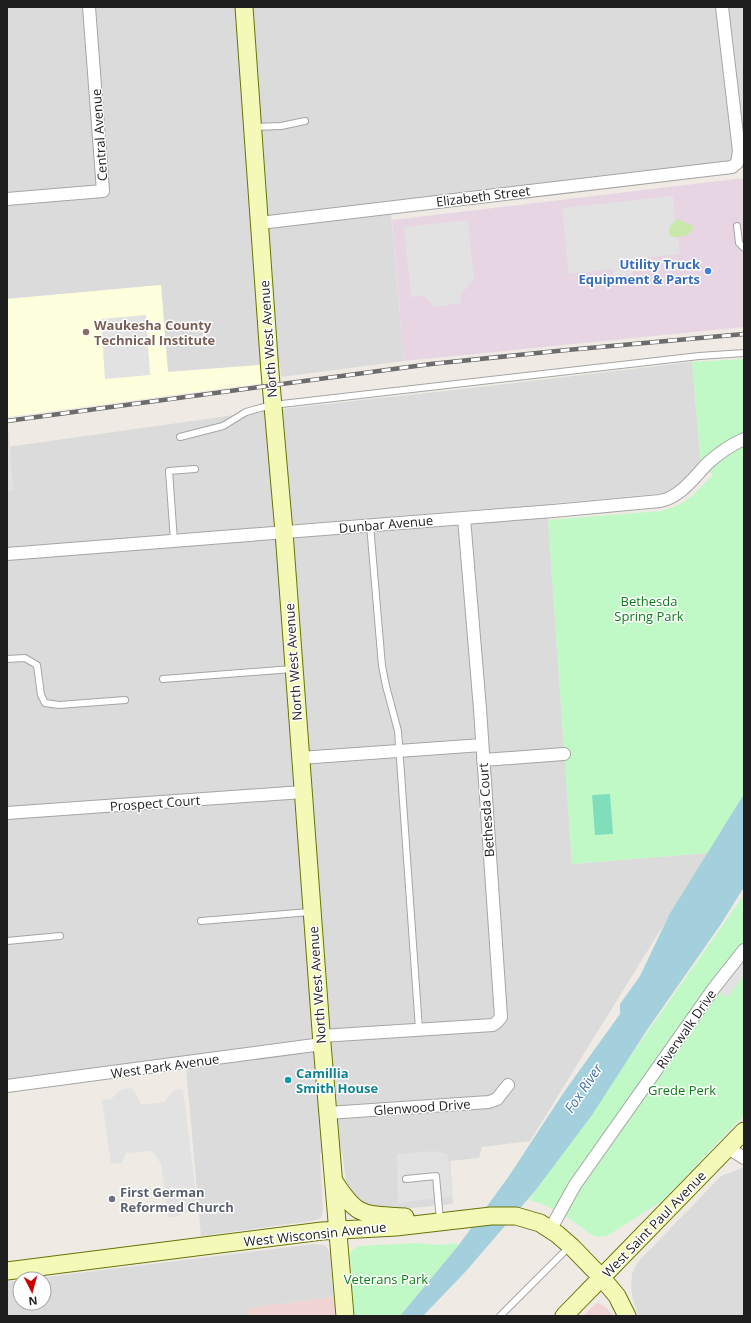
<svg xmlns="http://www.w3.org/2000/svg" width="751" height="1323" viewBox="0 0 751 1323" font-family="'Open Sans',sans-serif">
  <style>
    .residential { fill: #dcdbdb }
    .commercial { fill: #f0d4d3 }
    .industrial { fill: #e8d5e4 }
    .education { fill: #feffdc }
    .grass { fill: #c8e9a9 }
    .park { fill: #c0f9c6 }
    .pitch { fill: #81debc }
    .parking { fill: #e2e2e2 }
    .water { fill: #a4cfdc }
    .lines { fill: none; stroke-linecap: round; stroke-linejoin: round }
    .lane-casing { stroke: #a5a5a5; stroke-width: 8 }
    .street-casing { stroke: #a5a5a5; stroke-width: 14 }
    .secondary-casing { stroke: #667405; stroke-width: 19 }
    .lane { stroke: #fff; stroke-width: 6 }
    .street { stroke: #fff; stroke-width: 12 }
    .secondary { stroke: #f5f9b7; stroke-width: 17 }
    .rail-casing { stroke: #6c6c6c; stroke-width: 4.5 }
    .rail { stroke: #fff; stroke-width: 3; stroke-dasharray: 9; stroke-linecap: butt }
    .shop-dot { fill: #3f7fe0; stroke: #fff; stroke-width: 1.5 }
    .education-dot { fill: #8d6e63; stroke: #fff; stroke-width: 1.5 }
    .culture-dot { fill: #0f9aa8; stroke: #fff; stroke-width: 1.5 }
    .worship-dot { fill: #6b7280; stroke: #fff; stroke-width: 1.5 }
    .labels { text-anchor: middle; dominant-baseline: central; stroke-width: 3; stroke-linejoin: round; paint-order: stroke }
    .street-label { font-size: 13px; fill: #1e1e1e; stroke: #fff }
    .shop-label { font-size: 13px; font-weight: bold; fill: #366cbe; stroke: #fff; text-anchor: end }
    .education-label { font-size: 13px; font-weight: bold; fill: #785e54; stroke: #fff; text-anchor: start }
    .park-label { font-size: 13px; fill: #0c7c17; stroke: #fff }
    .culture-label { font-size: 13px; font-weight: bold; fill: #0d838f; stroke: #fff; text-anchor: start }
    .worship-label { font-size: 13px; font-weight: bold; fill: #5b616d; stroke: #fff; text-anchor: start }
    .water-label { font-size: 14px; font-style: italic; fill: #4775a5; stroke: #fff }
  </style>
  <rect width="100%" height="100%" fill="#efebe4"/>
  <path class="residential" d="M7,7H744V141L733,142L734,157L731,161L726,163L390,201L404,361L281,377L280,363L167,372L161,285L7,299Z
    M692,362L701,465L673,489L665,493L547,504L572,864L708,853L530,1141L482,1147L479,1158L450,1161L453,1204L381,1211L358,1201L349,1188L346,1180L342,1151L320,1153L323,1210L322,1216L319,1219L311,1221L201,1236L185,1057L7,1080V491H10L7,447L264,411L481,387Z
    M744,1167V1316H638L632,1295L631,1286L632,1274L637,1263L721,1176Z
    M314,1244L324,1245L327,1247L330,1253L334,1297L249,1308V1316H7V1282L20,1280V1303H44V1279H30Z"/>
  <path class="commercial" d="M334,1297L345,1316H249L248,1308Z
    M598,1303L606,1307L613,1316H583L595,1304Z"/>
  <path class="industrial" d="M744,178V327L404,361L392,220Z"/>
  <path class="education" d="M161,285L168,372L261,365L263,383L7,417V299Z"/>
  <path class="grass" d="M677,219L693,226C693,236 681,237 673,237L669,235V227Z"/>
  <path class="park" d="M744,359V889L708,853L572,864L548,520L661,511L679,505L692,496L713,475L701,465L692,362Z
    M744,895V1115L662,1201L607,1236L596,1237L590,1234C571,1219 553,1206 529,1200Z
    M415,1243L440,1245L457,1243L458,1246L400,1316H354L350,1255L352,1250L359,1246Z"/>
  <path class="pitch" d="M610,794L613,834L595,835L592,795Z"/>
  <path class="parking" d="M673,196L675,220L669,227V235L673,237H678L680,254L631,259L632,274L614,276L613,269L569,274L562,208Z
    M468,220L474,280L460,295L461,303L435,307L423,296L411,297L404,227Z
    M146,315L150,375L105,379L101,319Z
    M9,431L13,490L7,491V432Z
    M744,950V976L727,998L714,988Z
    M132,1088L142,1105L164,1102L174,1090L183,1089L198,1210L190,1211L176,1217H168L161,1164L152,1151L126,1153L122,1163L111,1164L102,1100L111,1099L122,1089Z
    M434,1151L448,1154L452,1196L398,1203L397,1154Z"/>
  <path class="water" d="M744,794V887L721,924L647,1030L592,1115L535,1191L467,1270L423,1316H400L458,1246L509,1176L564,1092L620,1014V1004L640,976L669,915Z"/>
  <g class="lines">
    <defs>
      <path id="lane" d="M254,127L281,126L305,121
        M737,226L739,243L744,248
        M180,437L223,426L246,412L260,408L273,405L699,356L744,353
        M370,525L382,666L386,686L398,731L419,1029
        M174,541L169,471L195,469
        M7,659L25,658L37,665L41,695L45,703L59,705L125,700
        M163,679L292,669
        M201,921L310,912
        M7,941L60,936
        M406,1179L436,1176L440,1220
        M500,1316L570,1246"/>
      <path id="street" d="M7,199L103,191L89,7
        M260,223L732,167L737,163L739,151L722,7
        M7,554L553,511L660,501C681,497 694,477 708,463C719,453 731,445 744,439
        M300,758L482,745
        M483,760L564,754
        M7,813L303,792
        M321,1036L493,1025L497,1022L501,1017L480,709L464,518
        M7,1086L322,1044
        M328,1113L489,1102L497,1099L508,1085
        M728,1148L744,1158
        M550,1230L575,1185L714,988L744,950"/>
      <path id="secondary" d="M244,7L270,372L284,532L322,1044L345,1316
        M334,1181C358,1219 364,1214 405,1217
        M7,1271L322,1231L396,1227L491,1216H516L540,1223L557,1234L572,1247L602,1278L617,1296L627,1316
        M564,1316L744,1131"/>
    </defs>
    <use href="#lane" class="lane-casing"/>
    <use href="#street" class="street-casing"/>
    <use href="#secondary" class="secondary-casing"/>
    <use href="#lane" class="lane"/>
    <use href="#street" class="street"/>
    <use href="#secondary" class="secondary"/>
    <defs>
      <path id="rail" d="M7,421L431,364L567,350L744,334"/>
    </defs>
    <use href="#rail" class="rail-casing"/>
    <use href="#rail" class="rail"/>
  </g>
  <circle class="shop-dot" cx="708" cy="271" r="4"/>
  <circle class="education-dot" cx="86" cy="332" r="4"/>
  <circle class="culture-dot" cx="288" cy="1080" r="4"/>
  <circle class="worship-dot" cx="112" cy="1199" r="4"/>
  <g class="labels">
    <g class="street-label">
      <text transform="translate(99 135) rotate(-94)">Central Avenue</text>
      <text transform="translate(483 196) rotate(-7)">Elizabeth Street</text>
      <text transform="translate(268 339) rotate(-94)">North West Avenue</text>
      <text transform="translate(386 524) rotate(-5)">Dunbar Avenue</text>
      <text transform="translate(293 662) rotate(-94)">North West Avenue</text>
      <text transform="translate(155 803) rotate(-4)">Prospect Court</text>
      <text transform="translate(486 810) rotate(-94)">Bethesda Court</text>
      <text transform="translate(317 985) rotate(-94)">North West Avenue</text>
      <text transform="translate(686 1029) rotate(-55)">Riverwalk Drive</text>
      <text transform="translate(165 1066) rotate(-8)">West Park Avenue</text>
      <text transform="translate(422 1107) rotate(-4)">Glenwood Drive</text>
      <text transform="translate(654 1224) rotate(-46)">West Saint Paul Avenue</text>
      <text transform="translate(315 1234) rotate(-6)">West Wisconsin Avenue</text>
    </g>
    <g class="shop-label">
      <text x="700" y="264">Utility Truck<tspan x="700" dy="15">Equipment &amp; Parts</tspan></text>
    </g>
    <g class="education-label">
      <text x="94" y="325">Waukesha County<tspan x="94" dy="15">Technical Institute</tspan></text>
    </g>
    <g class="park-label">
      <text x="649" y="601">Bethesda<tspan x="649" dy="15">Spring Park</tspan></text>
      <text x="682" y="1090">Grede Perk</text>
      <text x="386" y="1279">Veterans Park</text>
    </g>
    <g class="culture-label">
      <text x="296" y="1073">Camillia<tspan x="296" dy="15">Smith House</tspan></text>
    </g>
    <g class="worship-label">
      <text x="120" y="1192">First German<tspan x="120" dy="15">Reformed Church</tspan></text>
    </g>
    <g class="water-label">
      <text transform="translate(583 1088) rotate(-56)">Fox River</text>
    </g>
  </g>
  <rect width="751" height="1323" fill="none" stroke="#1e1e1e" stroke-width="16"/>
  <g transform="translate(32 1291) rotate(174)"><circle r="19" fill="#ffffff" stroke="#a5a5a5"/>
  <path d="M0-3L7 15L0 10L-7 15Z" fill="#cb0401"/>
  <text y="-6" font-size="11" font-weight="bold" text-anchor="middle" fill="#1e1e1e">N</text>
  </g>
</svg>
